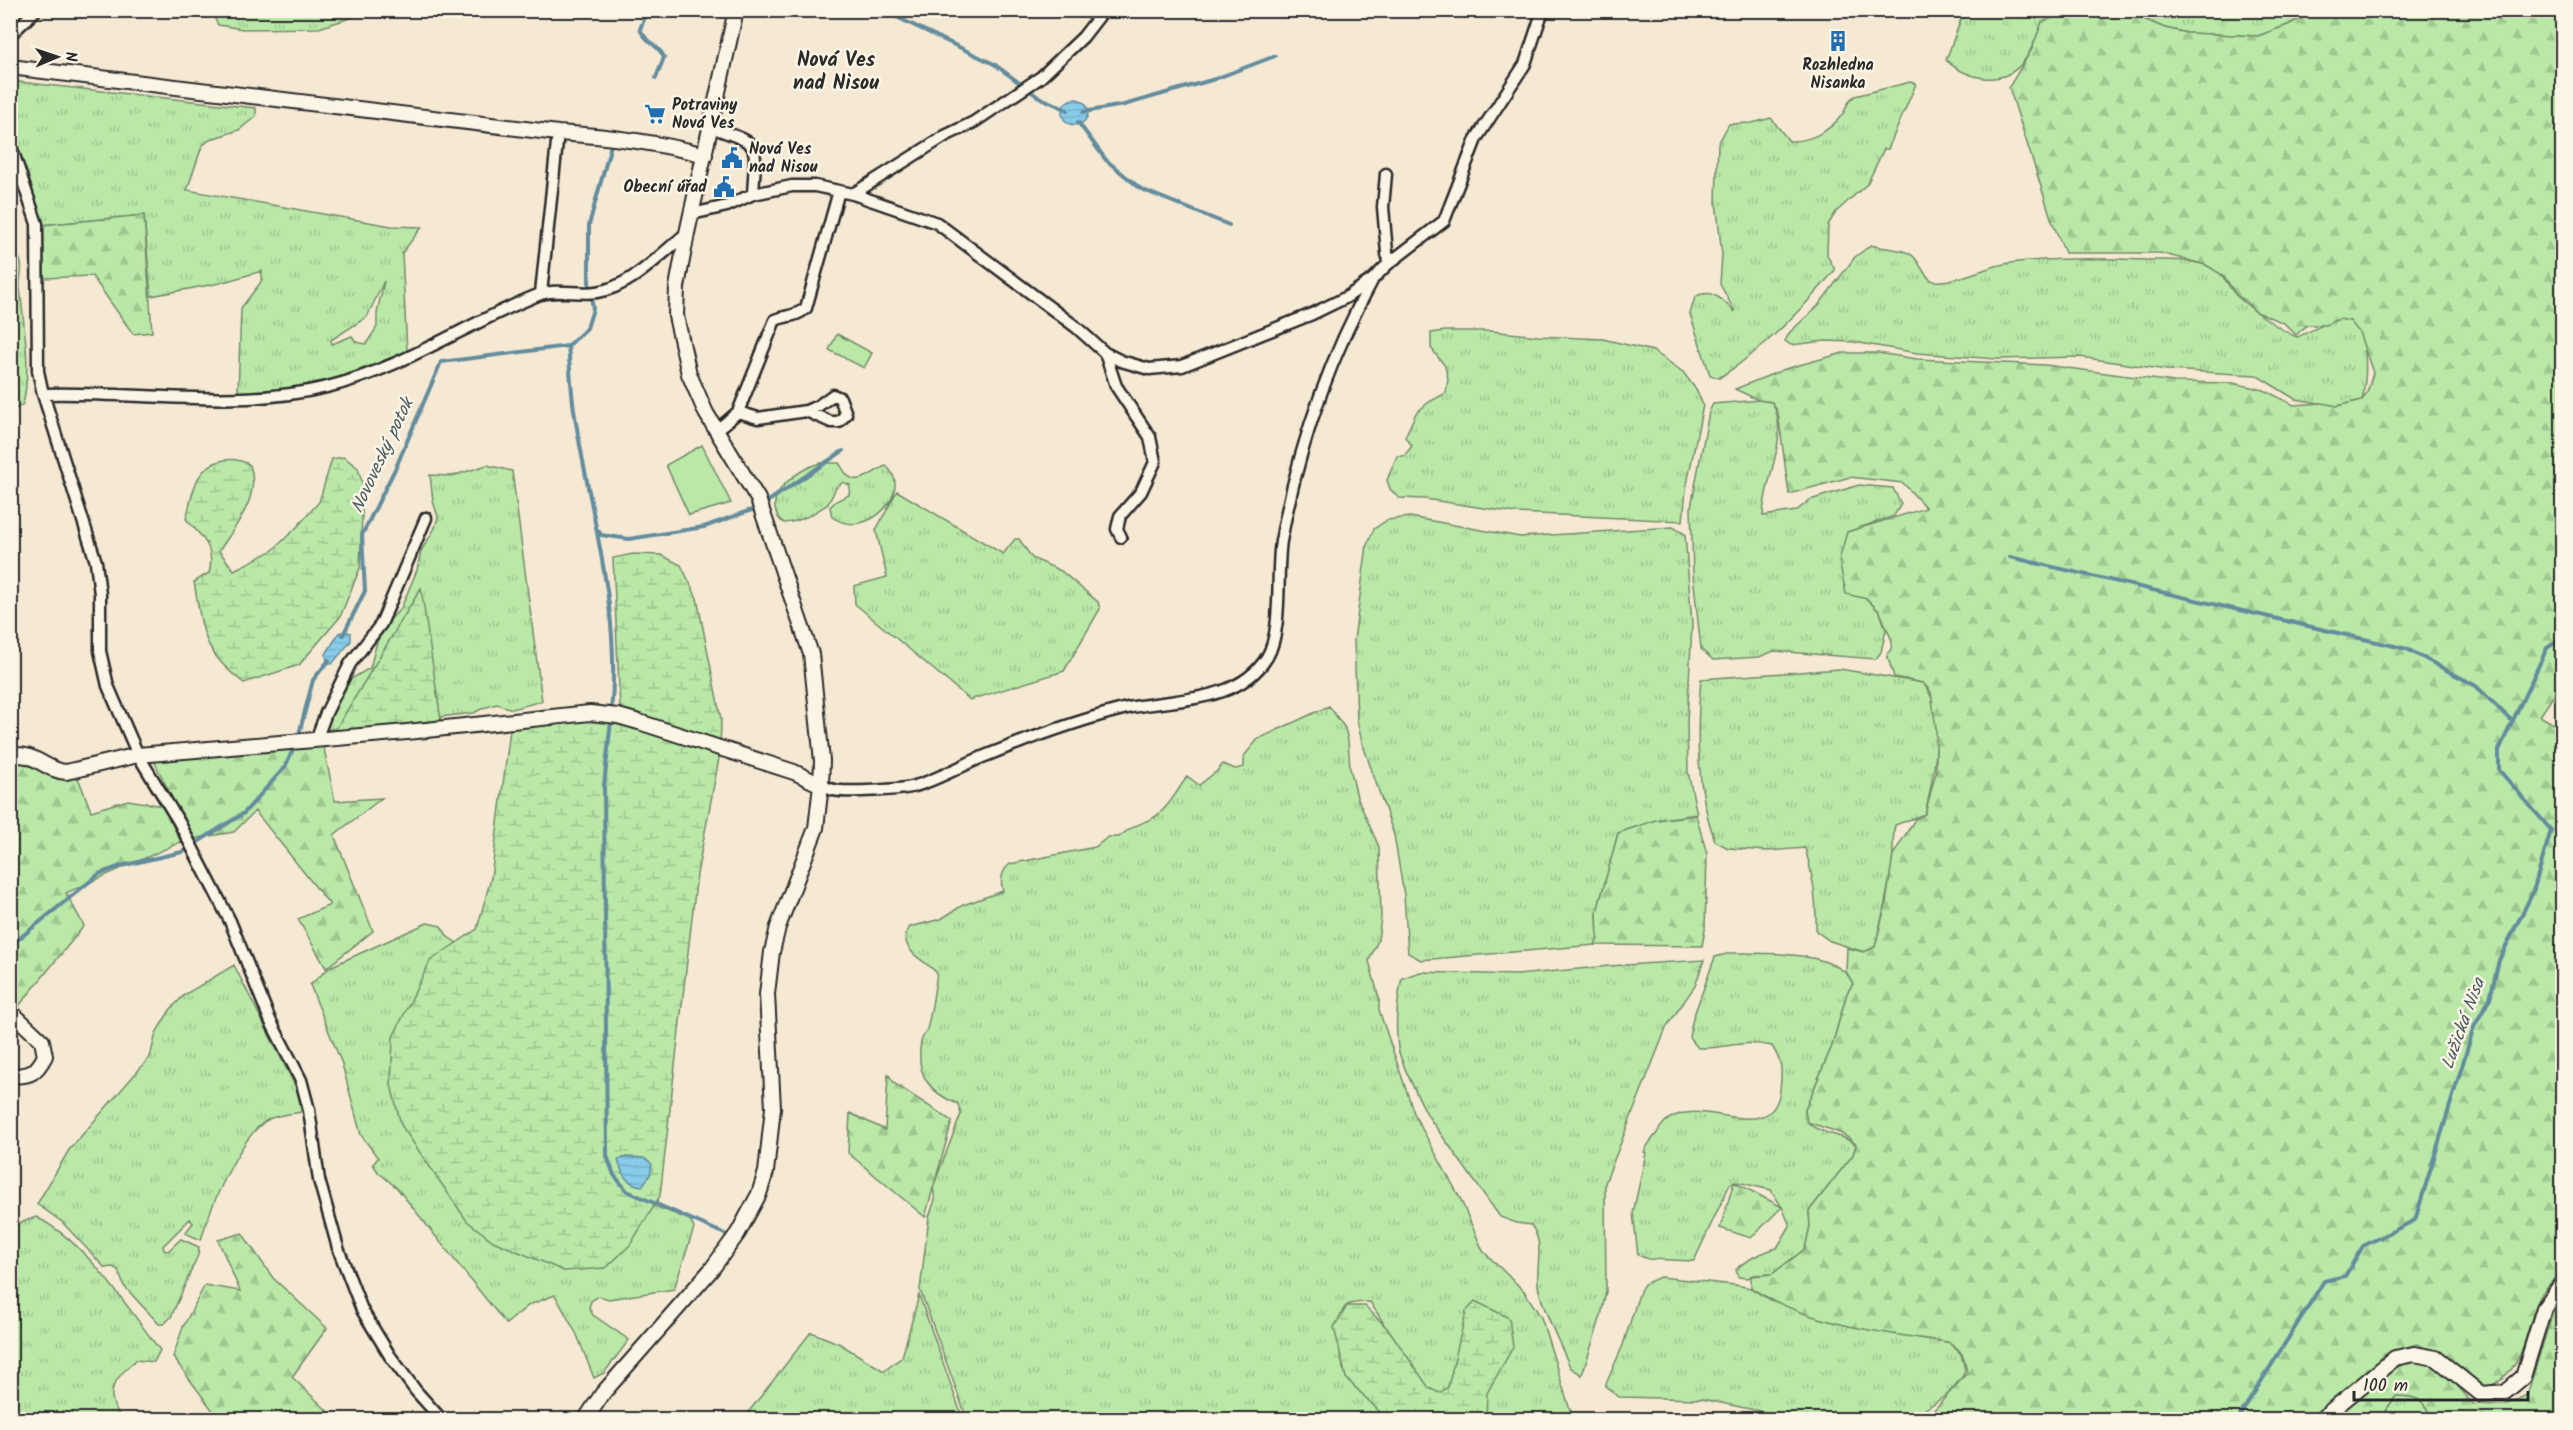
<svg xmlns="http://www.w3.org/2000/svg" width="2573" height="1430" viewBox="0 0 2573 1430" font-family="Kalam,sans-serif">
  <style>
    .grass { fill: url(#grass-tufts); stroke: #728a69; stroke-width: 1.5; fill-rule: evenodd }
    .forest { fill: url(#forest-firs); stroke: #728a69; stroke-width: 1.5 }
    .wetland { fill: url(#wetland-marsh); stroke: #728a69; stroke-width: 1.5 }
    .pitch { fill: #b9e8a7; stroke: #728a69; stroke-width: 1.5 }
    .water { fill: url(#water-rules); stroke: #638c9d; stroke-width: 1.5 }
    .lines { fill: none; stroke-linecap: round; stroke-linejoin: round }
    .stream { stroke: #638c9d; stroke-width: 4 }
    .minor-casing { stroke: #2b2b2b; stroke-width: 15 }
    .tertiary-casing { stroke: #2b2b2b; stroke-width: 18 }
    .minor { stroke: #fcf5e5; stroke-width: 10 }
    .tertiary { stroke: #fcf5e5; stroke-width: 14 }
    .labels { text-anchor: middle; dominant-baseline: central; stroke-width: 5; stroke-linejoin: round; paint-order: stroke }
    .poi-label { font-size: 16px; font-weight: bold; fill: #2b2b2b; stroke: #fcf5e5; text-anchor: start }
    .water-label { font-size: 18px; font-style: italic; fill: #475b64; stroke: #fcf5e5 }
    .quarter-label { font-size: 20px; font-weight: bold; fill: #2b2b2b; stroke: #fcf5e5 }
  </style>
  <defs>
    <pattern id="grass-tufts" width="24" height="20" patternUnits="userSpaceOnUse" patternTransform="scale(1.5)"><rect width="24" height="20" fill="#b9e8a7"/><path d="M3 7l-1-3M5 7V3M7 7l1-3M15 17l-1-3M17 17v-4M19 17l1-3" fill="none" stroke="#9fc790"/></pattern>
    <pattern id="forest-firs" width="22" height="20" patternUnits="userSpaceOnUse" patternTransform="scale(1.5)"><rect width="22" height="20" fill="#b9e8a7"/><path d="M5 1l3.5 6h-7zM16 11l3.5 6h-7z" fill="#9fc790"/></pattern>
    <pattern id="wetland-marsh" width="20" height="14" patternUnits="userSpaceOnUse" patternTransform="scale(1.5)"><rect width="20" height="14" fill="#b9e8a7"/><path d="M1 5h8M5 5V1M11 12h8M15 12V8" fill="none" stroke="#9fc790"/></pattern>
    <pattern id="water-rules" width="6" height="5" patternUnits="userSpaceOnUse" patternTransform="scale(1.5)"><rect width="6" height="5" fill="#88cce9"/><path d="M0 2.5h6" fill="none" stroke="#76afc8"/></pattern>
  </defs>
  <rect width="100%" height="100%" fill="#f6e9d4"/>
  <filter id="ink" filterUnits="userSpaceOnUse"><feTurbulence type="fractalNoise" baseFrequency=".0167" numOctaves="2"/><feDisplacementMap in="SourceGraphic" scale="12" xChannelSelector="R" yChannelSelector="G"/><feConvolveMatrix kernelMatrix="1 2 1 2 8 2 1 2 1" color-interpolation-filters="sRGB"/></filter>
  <g filter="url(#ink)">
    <path class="grass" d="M211,11H372L319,28L243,29L218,25Z
      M1964,11H2072L2042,22C2032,51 2021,81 1984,78C1970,76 1956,70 1946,60Z
      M2124,11H2316L2288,25L2258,36L2187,33L2165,28Z
      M10,81L256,108V116L239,130L211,139L202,146L187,190L391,226L422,227L402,253L407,351C358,383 294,389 238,394L241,308L261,282L262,271L220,283L151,296L144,215L42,225L11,126ZM384,281L377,313V327L366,344L356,342L352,336L332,344L331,340L367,317Z
      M1910,82L1916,84L1888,149H1884L1867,184L1836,212L1828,225L1827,255L1835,270C1802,310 1763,350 1719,378L1710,375L1690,314L1695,297C1714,287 1722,301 1735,312L1720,284L1722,255L1716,201L1718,144L1729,124L1752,123L1771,118L1789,141C1809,142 1830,131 1842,115C1848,107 1846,101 1855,96Z
      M10,243C16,248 19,256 21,263C23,272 19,278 20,287C23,324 32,366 23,404L11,412Z
      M1871,245C1884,249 1905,248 1914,257C1920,263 1926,280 1934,281C1959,283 1985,266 2010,263C2055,257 2102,258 2147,260C2167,260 2187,259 2206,265C2222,270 2225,281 2234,293C2244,304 2283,332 2297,337C2308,333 2331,319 2340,319C2372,318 2367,381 2362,400L2337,406L2295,399L2256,375L2167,370L2080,357L1997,359L1917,353L1854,342L1825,341L1791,345L1785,341L1790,332L1818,306L1855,257Z
      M1445,331H1491L1538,336L1603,339L1653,351L1683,372L1697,391L1703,405L1686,489L1683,521L1516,513L1425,499L1399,498L1390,489L1387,480L1397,456H1404L1412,446L1405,437L1416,413L1429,402L1446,393L1448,379L1445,366L1431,348V333Z
      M1760,400L1772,402C1791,439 1764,477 1763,516L1796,511L1810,500L1859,485L1893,488L1901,504L1894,516L1847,532L1867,599L1880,612L1886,630L1881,652L1876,659L1774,651L1759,657L1713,660L1701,649L1693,575L1691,507L1709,412L1713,404Z
      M820,463H839C842,467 844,472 848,476C861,486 874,470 886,466C915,490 868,542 832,517L830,507L836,501L849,495L850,485L843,482L836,488L828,504C814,513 801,522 784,523C779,520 778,517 776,512C768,489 801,469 820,463Z
      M487,465L512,471L542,701L512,709L497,704L483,708L474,713L323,730L351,679L370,668L377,642L388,622L401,608L417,570L421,551L435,528L438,517L433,501L430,475L452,476Z
      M897,491L1003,554L1015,539H1019L1032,558L1061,571L1098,602L1100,609L1064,671L970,700L855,604L854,586L887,577L876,530Z
      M1410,517L1520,537L1673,527L1685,534L1692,624L1687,722L1688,772L1697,814L1656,820L1618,833L1597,912L1598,939L1595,945L1421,960L1408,953L1404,895L1394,835L1362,742L1357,720L1354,640L1367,545L1374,529L1387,520Z
      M1840,669L1923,683C1948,712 1933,780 1925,814L1895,825C1892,838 1894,850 1892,863C1888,891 1882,919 1875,947L1864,952L1830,941L1816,931C1817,903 1813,875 1805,848L1767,851L1728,848L1715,841C1696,789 1696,733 1701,679Z
      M1329,706L1345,728L1348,741L1350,768L1357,797L1379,847L1381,917L1378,940L1369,961L1379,998V1010L1415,1116L1460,1198L1483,1251L1524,1291L1541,1317L1570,1410L1580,1419H967L920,1290L929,1217L935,1200L933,1187L961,1114L958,1104C930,1093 915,1075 921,1042C922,1037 925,1034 927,1029C932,1011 934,991 937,973C925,960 906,955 905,935L910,927L941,919L963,905L1003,891C1000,881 1001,871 1010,864L1095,847L1108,837H1119C1130,827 1140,824 1153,818C1167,810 1178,790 1187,776L1199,785L1217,771L1223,764L1235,769L1244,767V756L1258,739ZM1370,1302L1383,1322L1392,1353L1358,1383L1343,1369C1342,1354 1332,1310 1350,1304C1356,1302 1364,1302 1370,1302Z
      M427,923L441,926L448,937L463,947L652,1205L690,1220L694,1228L674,1289L609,1299L599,1296L591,1301L589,1308L593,1315L629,1340L604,1373L594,1378L577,1335L555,1295L529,1305L506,1324L397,1188L378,1172L373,1164L378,1158L361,1135L342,1064L310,985L330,967Z
      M1731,953C1762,953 1841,950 1853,984L1847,993L1832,1046L1805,1110C1803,1136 1843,1131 1856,1145L1853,1155L1809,1211L1810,1226L1805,1249L1772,1274L1753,1275L1748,1278L1738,1277L1736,1270C1742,1261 1766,1251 1777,1248L1790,1226L1782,1207L1771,1190L1737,1182L1730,1184L1694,1261L1648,1259L1638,1255L1633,1213L1646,1153L1644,1152C1647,1145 1652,1139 1657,1133C1659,1129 1662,1125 1665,1122C1698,1091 1772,1150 1780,1090C1782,1069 1783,1064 1772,1046C1740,1039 1727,1049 1698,1048L1689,1037L1693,1018L1715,957Z
      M1704,960L1695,986L1667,1026L1605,1183L1606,1291L1601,1316L1582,1375L1570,1367C1562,1348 1539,1302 1538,1284C1536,1262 1545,1244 1531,1225L1516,1223L1500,1217L1428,1116C1420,1100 1401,1065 1398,1048C1395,1027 1397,999 1402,978L1420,972L1517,975L1609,966Z
      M234,965L299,1094L301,1112C291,1114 278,1115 269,1119C241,1133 209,1210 201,1240L185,1233L193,1223L190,1219L163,1246L164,1250L168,1251L181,1239L199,1247L198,1255L171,1317L164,1324H159L124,1286L118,1270L113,1267L105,1268L62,1222L37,1204L69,1150L150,1057L156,1033L170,1010L184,995Z
      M36,1217C87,1242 126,1306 160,1350L154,1362L136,1360C114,1379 102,1393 122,1419H11V1230L21,1222Z
      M1660,1277L1735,1285L1751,1288L1770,1300L1927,1339L1948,1342L1961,1354L1965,1369L1963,1376L1948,1394L1909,1420L1798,1419L1702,1399L1619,1397L1605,1386L1623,1345L1640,1291L1644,1284Z
      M919,1295L963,1419H743L811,1332L840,1344L884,1371L902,1357Z
      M2396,1396C2419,1396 2424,1399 2434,1419L2379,1420Z"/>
    <path class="forest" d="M2072,11H2124L2165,28L2187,33L2258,36L2288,25L2316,11H2562V683L2540,716L2562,729V1270C2556,1278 2546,1286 2541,1295C2522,1330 2530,1369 2486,1388L2438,1354L2417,1344L2389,1353L2313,1419H1926L1967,1373C1964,1357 1963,1350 1948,1342C1882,1333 1809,1325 1751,1288V1276L1772,1274L1805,1249L1810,1226L1809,1211L1853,1155L1856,1145C1845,1131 1823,1128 1807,1122L1805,1110L1832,1046L1847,993L1853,984L1846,971L1847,948L1864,952L1875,947L1886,903L1893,855L1915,819L1925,814L1936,772V729L1931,692L1923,683L1894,677L1887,655L1891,649L1892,641L1880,612L1867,599L1846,594L1839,560L1847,532L1926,508L1903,483L1850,477L1789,494L1778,413L1772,402L1758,400L1735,389L1785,369L1843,353H1878L1917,359L2045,365L2174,382L2233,383L2264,390L2294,405L2322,403L2337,406L2362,400L2367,393L2373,373L2359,332L2350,321L2339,319L2325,325H2307L2296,335L2284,323L2254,311L2246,301L2236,295L2224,276L2206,265L2160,253H2065L2052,221L2009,87L2032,49L2042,22Z
      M144,215L152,332L133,334L92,276L44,278L42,225Z
      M323,744L335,801L382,798L334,835L373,931L326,968L298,919L330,905L255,811L234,832L192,839L154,761Z
      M18,758L65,780L77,775L91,811L128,800L163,806L181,842L66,893L84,926L18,1007L10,998V759Z
      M1696,815L1707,854L1705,930L1702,946L1595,945L1598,939L1597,912L1618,833L1656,820Z
      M888,1074L895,1084L952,1121L925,1217L848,1153L850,1113L885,1130Z
      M1734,1182L1782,1207L1751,1238L1720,1228Z
      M242,1233L273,1278L327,1328L292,1377L336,1419H219L173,1357L183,1327L205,1285L240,1291L218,1240Z
      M2562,1300V1419H2434C2424,1399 2418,1396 2396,1396L2379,1419L2336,1420C2358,1397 2400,1345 2437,1367C2451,1376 2462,1391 2473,1404L2505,1405L2527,1395L2554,1308Z"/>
    <path class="wetland" d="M344,457L358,468L363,486L360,568L340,617L299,665L244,683C201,651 203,631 194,582L209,573C216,547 202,537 186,519C190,506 192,488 199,477C210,459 233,455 250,465C261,497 236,525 219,551L234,570L272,551L297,527L319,502L332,459Z
      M633,554L661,555L681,565L697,598L721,719L720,753L697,874L660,1196L630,1245L606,1268L564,1271L493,1241L467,1221L401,1125L391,1085L393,1037L430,961L477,929L491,878L511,722L566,719L604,721L620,708L613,558Z
      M421,588L441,720L334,732Z
      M1475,1301L1509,1318L1513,1347L1487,1393L1486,1419H1387L1346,1378L1334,1327L1347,1306H1365L1389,1330L1429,1388L1439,1393L1448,1387L1466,1312Z"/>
    <path class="pitch" d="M837,334L872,353L864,368L829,350Z
      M702,445L731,503L689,515L666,465Z"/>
    <path class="water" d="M1062 112a13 13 0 1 1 26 0a13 13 0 1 1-26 0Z
      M345,631L351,633V641L332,664L327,663L326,654L339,633Z
      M626,1157L644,1158L652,1164L650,1175L642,1186C626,1184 622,1174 618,1160Z"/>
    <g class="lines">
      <path class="stream" d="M648,10L640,29C645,42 659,45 664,57L656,78
        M882,10L994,64L1037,96L1067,110
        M1083,112L1124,105L1215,79L1275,56
        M1078,122L1106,160L1141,189L1229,225
        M568,346C570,367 571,389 574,410C589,510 622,610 611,712
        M764,504L843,451
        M598,530L601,535L629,539L704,527L757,508
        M2010,557L2407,649L2476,686L2512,721
        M343,635L365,591L362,535L396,467L441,362L568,346L587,328L593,309L589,282V225L611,145
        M611,720L604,786L607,1156L614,1175L627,1191L727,1235
        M298,738L313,680L329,660
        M10,946L99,874L121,866L182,852L244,813L285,767L295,745
        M2237,1420L2324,1281L2345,1276L2363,1246L2415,1220L2474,1027L2490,998L2499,960L2533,892L2551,830L2499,770V750L2547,648L2562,638"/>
      <defs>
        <path id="minor" d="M10,35L36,10
          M711,127C762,146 756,139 753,194
          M10,143L37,224L38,371L43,394L96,562L100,594V651L108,686L138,755L179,822L230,921L270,1020L301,1080L309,1110L319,1180L338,1248L362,1310L390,1356L416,1391L442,1420
          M1386,174L1383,207L1388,264
          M853,194L945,136L974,122L1041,77L1083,37L1104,10
          M692,214L727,206L753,194L792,186H815L853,194L937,223L1076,327L1105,353L1121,361L1149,369L1182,366L1312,314L1347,297L1373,279L1388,264L1444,221L1476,139L1525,64L1543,10
          M541,293L558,133
          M1105,353L1116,386L1150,437L1155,462L1141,492L1120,516L1117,529L1121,537
          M43,394C138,391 233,410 327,387C402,369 467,323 538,295C555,288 579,295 597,292C631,287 661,254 687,233
          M738,412L758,418L806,411L831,422H839L846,414L840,398L833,395L818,406L806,411
          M716,431L738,412L775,320C787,315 796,317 806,308L839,191
          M316,740L326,713L350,664L381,624L426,518
          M821,785C825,787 829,789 834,790C844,793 904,790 915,786C939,779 962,765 985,756C1030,738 1076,721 1123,709C1170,698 1238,705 1267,657C1283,631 1276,573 1281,541C1298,449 1327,363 1372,281"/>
        <path id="tertiary" d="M10,67L558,133C609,136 656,142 705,155
          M10,756C33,750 46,771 66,772L138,755L407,732L590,713L618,716L639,722L794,772L821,785
          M10,1011L42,1041L45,1056C36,1073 30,1077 10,1075
          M585,1420L603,1393L711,1270L738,1233L759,1194L766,1172L773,1108L767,994L772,952L778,927L816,828L821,785L822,761L811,654L758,499L706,413L689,374L676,316L677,287L687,233L736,10
          M2320,1420L2395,1358L2414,1354L2436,1358L2481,1394L2505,1392L2523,1377L2544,1308L2562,1283"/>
      </defs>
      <use href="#minor" class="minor-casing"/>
      <use href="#tertiary" class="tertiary-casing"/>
      <use href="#minor" class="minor"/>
      <use href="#tertiary" class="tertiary"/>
    </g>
  </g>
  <defs>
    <symbol id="building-bare" viewBox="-9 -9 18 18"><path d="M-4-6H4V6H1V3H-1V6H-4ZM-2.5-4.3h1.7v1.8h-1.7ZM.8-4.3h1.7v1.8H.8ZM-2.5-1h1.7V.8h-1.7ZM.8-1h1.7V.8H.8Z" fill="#1f6fb2" stroke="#fcf5e5" stroke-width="2.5" paint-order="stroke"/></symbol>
    <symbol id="supermarket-bare" viewBox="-9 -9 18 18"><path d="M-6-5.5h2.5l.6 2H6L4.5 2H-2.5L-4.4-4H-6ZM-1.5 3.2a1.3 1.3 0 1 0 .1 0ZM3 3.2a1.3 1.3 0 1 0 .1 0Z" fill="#1f6fb2" stroke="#fcf5e5" stroke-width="2.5" paint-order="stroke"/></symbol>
    <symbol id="civic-bare" viewBox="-9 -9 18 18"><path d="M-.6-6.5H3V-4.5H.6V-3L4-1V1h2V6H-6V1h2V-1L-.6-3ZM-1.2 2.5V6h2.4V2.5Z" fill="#1f6fb2" stroke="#fcf5e5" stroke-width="2.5" paint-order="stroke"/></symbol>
  </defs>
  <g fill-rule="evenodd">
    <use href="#building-bare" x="1823" y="26" width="30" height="30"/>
    <use href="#supermarket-bare" x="640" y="99" width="30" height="30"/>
    <use href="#civic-bare" x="717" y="143" width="30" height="30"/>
    <use href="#civic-bare" x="709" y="172" width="30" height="30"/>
  </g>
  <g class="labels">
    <g class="poi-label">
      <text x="1838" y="65" text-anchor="middle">Rozhledna<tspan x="1838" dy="18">Nisanka</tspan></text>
      <text x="672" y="105">Potraviny<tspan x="672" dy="18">Nová Ves</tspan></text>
      <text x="749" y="149">Nová Ves<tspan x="749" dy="18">nad Nisou</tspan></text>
      <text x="707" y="187" text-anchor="end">Obecní úřad</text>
    </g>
    <g class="water-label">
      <text transform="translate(383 456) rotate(-65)">Novoveský potok</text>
      <text transform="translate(2464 1024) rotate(-70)">Lužická Nisa</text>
    </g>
    <g class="quarter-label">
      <text x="836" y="61">Nová Ves<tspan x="836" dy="23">nad Nisou</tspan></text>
    </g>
  </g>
  <rect width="2573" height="1430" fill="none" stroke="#fcf5e5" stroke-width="36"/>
  <rect x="18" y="18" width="2537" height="1394" fill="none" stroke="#2b2b2b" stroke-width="2" filter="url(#ink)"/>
  <g transform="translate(57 57) rotate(88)" stroke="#fcf5e5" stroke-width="4.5" paint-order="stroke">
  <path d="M0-4.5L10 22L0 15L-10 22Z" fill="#2b2b2b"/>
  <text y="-9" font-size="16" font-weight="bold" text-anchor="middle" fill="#2b2b2b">N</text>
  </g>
  <path d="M2354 1391v9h174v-9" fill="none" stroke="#2b2b2b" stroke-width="3"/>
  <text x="2363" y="1391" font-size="18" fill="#2b2b2b" stroke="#fcf5e5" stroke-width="4.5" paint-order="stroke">100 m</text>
</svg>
